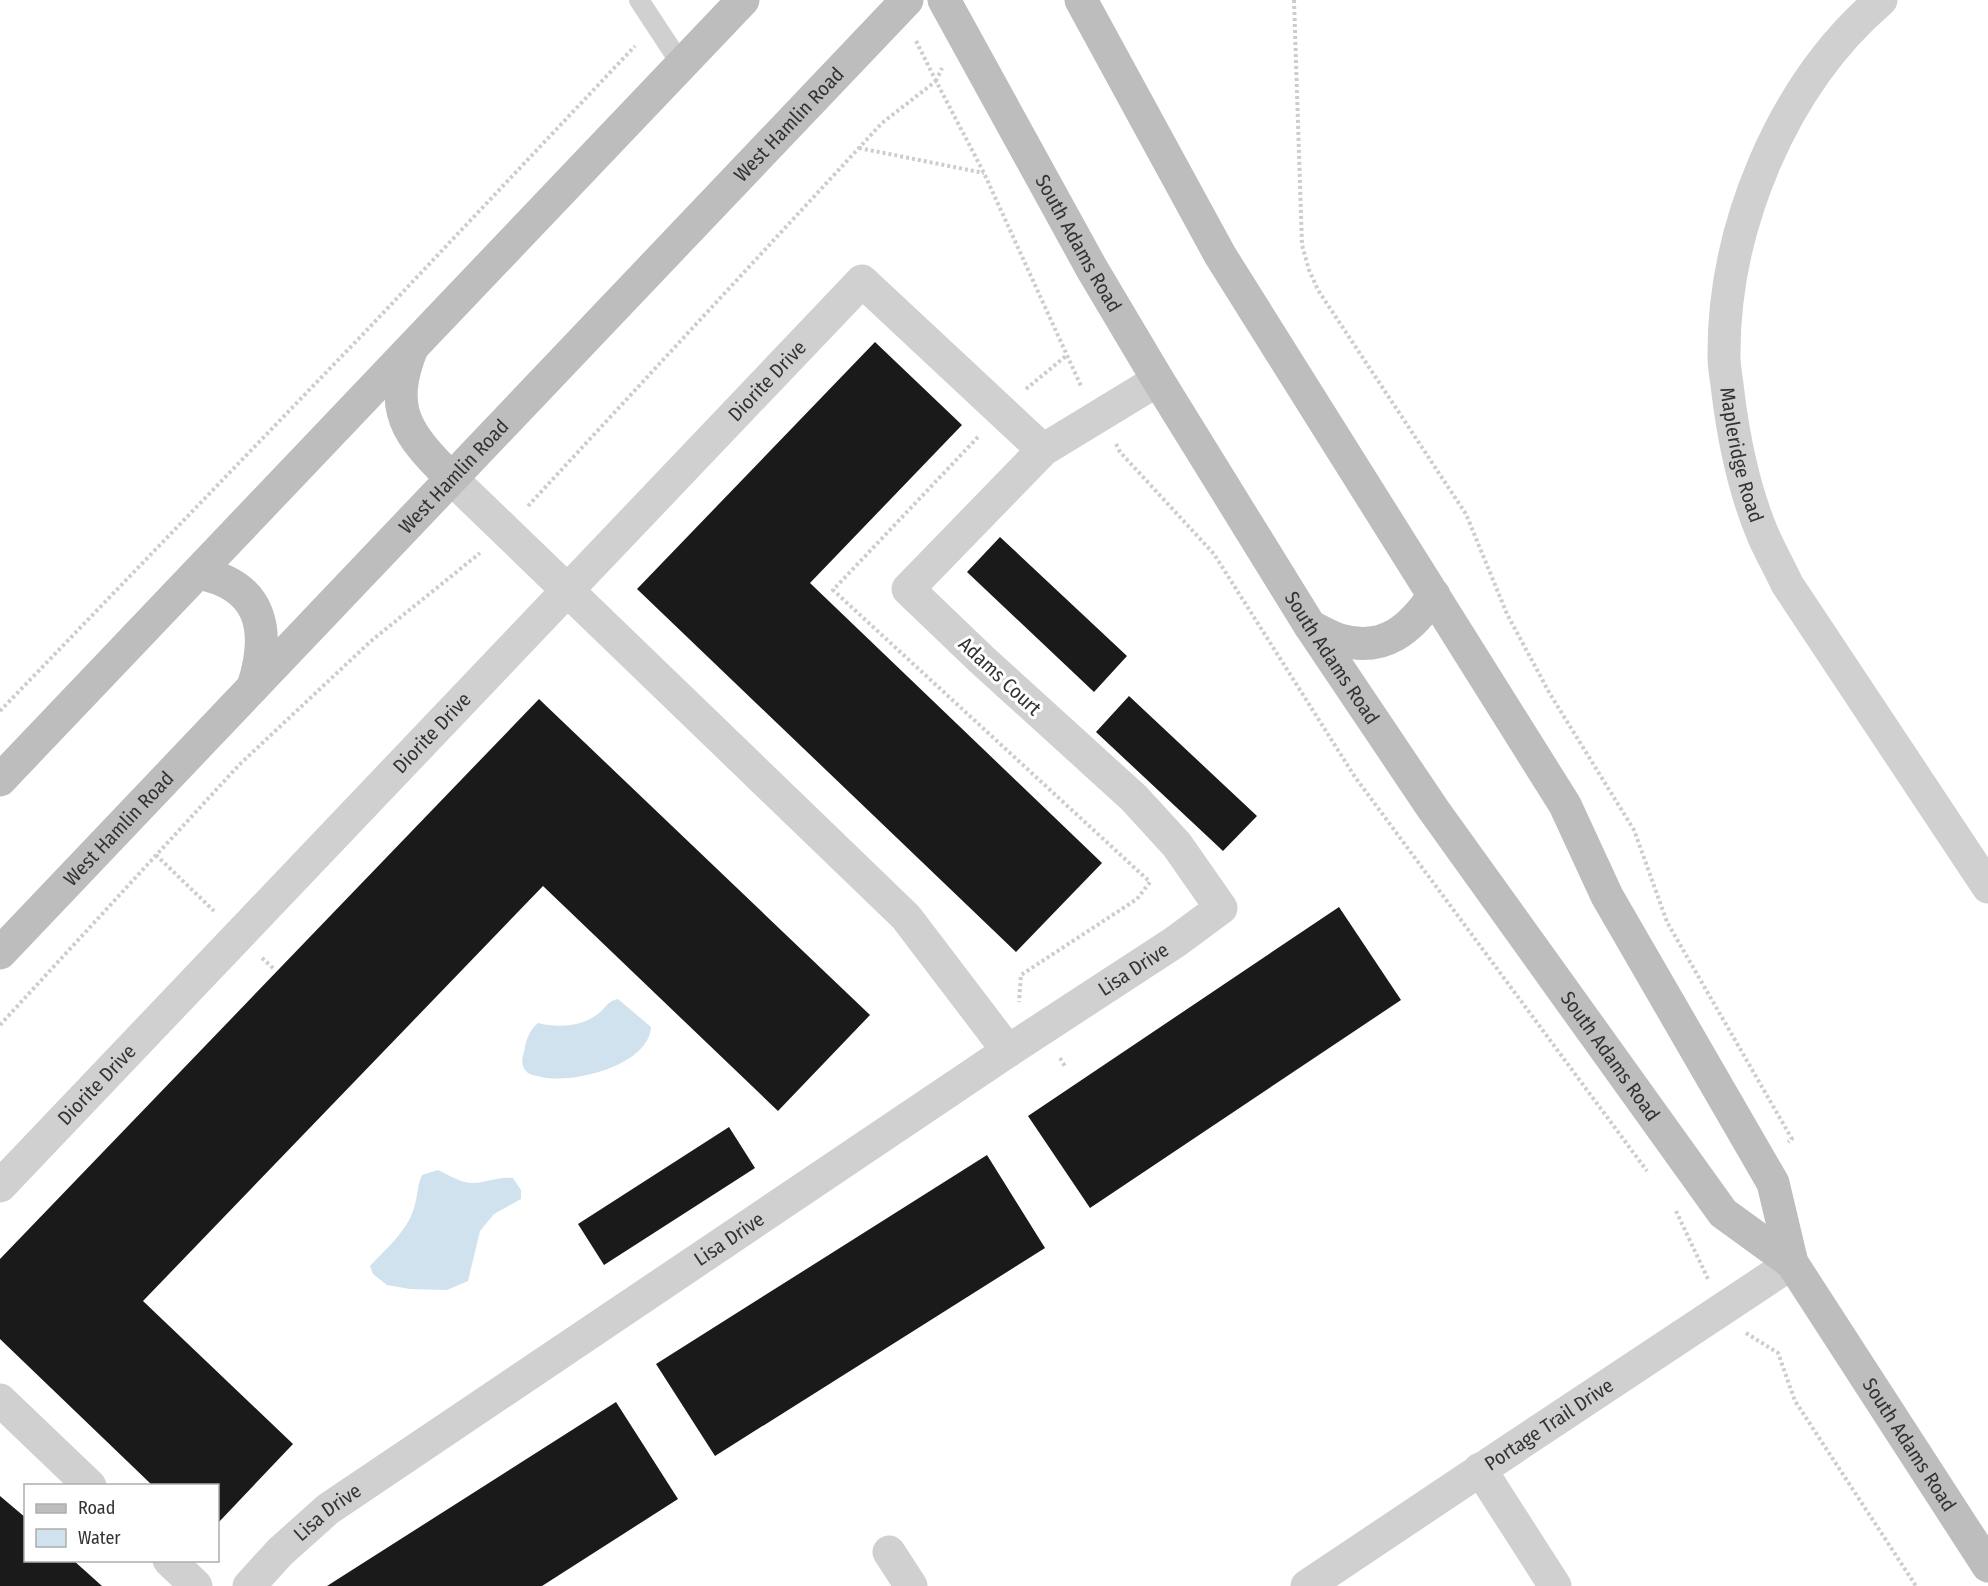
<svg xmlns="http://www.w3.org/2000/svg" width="1988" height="1586" viewBox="0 0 1988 1586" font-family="'Fira Sans Condensed',sans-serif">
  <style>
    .water { fill: #cfe2ee }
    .building { fill: #1a1a1a }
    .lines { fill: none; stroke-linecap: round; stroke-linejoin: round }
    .path { stroke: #cdcdcd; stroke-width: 4; stroke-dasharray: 3 3; stroke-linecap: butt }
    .service { stroke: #d0d0d0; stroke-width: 20 }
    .minor { stroke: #d0d0d0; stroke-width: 33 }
    .secondary { stroke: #bdbdbd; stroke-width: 33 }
    .labels { text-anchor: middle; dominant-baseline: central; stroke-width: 6; stroke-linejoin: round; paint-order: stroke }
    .street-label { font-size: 20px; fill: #333; stroke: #fff }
  </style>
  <rect width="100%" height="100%" fill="#fff"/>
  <path class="water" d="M618,999L651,1027C649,1066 569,1086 537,1076C532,1075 528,1074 525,1070C521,1064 522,1058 524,1052C526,1041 529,1030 538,1023C558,1028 582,1027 599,1013C607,1006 608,1001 618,999Z
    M438,1170C448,1175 463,1184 475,1183C489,1182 496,1177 513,1178L521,1190V1199L494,1214L480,1231L468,1281L447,1290L410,1289L387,1285L373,1274L370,1266C386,1249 408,1230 414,1208C418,1196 417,1186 422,1175Z"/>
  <path class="building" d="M875,342L962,425L810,583L1102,863L1016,952L637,589Z
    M1000,537L1127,656L1094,692L967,572Z
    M1129,696L1257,816L1223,851L1096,732Z
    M539,699L870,1015L778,1111L543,886L143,1301L293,1444L218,1523V1486H153L0,1339V1259Z
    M1339,907L1401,1000L1090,1208L1028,1116Z
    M729,1127L755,1168L604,1265L578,1224Z
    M987,1155L1045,1248L715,1456L656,1364Z
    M616,1402L678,1499L542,1586H327Z
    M0,1496L26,1518V1560H73L102,1586H0Z"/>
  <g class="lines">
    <path class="path" d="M1294,0L1302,245L1309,270L1318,290L1466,514L1507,614L1550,694L1634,830L1667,922L1792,1139L1788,1142
      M916,41L936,81
      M936,81L942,68
      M859,148L984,173
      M1026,389L1067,355
      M978,437L833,590L1150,882L1137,899L1021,975L1019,1002
      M1116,444L1120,452L1214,554L1355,777L1647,1171
      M528,506L882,123L936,81L984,173L1081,386
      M0,711L367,330L635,46
      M156,855L214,911
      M262,958L274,969
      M0,1025L239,765L371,641L480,553
      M1060,1058L1066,1068
      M1676,1211L1708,1279
      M1746,1333L1778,1353L1795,1401L1916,1586"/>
    <path class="service" d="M639,0L681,64"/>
    <g class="minor">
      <path id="s1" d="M1881,0C1782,85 1723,228 1724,357C1724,369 1727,381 1728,393C1734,441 1744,490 1763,535C1770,551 1779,567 1787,584L1988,887"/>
      <path d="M451,478L906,917L1008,1051"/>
      <path id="s2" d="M0,1186L862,281L1043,450"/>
      <path d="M0,1400L90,1486"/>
      <path d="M1480,1469L1555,1586"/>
      <path d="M889,1552L911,1586"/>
      <path d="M169,1560L196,1586"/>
      <path id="s3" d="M249,1586L280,1552L328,1509L1008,1051L1175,942L1221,908L1177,845L1134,798L981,659L908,589L1043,450L1158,380"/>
      <path id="s4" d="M1307,1586C1468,1477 1630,1371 1792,1263"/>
    </g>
    <g class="secondary">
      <path id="s5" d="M944,0L1092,269L1158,380L1310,626L1433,809L1723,1213L1792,1263"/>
      <path id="s6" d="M1081,0L1220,255L1565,805L1607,896L1773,1183L1792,1263L1988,1566"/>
      <path d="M412,348C387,410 407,434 451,478"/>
      <path d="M198,573C263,585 271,631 253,687"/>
      <path d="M1310,626C1320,631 1330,637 1340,640C1384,653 1411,629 1434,595"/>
      <path d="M0,780L743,0"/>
      <path id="s7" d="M0,953L907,0"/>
    </g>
  </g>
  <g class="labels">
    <g class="street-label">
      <text stroke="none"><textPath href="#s7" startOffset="1144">West Hamlin Road</textPath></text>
      <text stroke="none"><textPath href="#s5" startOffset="278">South Adams Road</textPath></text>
      <text stroke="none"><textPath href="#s2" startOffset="1112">Diorite Drive</textPath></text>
      <text stroke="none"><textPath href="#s1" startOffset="501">Mapleridge Road</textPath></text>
      <text stroke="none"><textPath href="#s7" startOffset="658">West Hamlin Road</textPath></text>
      <text stroke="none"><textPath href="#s5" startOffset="764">South Adams Road</textPath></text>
      <text transform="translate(1000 676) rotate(43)">Adams Court</text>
      <text stroke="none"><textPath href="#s2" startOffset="626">Diorite Drive</textPath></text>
      <text stroke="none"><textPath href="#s7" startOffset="172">West Hamlin Road</textPath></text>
      <text stroke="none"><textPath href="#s3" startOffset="1080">Lisa Drive</textPath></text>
      <text stroke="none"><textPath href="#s5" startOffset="1250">South Adams Road</textPath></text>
      <text stroke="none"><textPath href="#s2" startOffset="140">Diorite Drive</textPath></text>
      <text stroke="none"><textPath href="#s3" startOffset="594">Lisa Drive</textPath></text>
      <text stroke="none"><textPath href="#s4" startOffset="291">Portage Trail Drive</textPath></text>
      <text stroke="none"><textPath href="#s6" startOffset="1670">South Adams Road</textPath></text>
      <text stroke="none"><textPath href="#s3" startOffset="108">Lisa Drive</textPath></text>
    </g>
  </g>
  <rect x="24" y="1484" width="195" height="78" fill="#ffffff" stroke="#adadad" stroke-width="1.5"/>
  <rect x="36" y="1504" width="30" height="9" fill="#bdbdbd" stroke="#adadad" stroke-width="1.5"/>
  <text x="78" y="1514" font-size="18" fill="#333333">Road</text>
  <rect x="36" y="1529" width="30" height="18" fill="#cfe2ee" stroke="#adadad" stroke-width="1.5"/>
  <text x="78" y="1544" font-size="18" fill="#333333">Water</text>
</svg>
